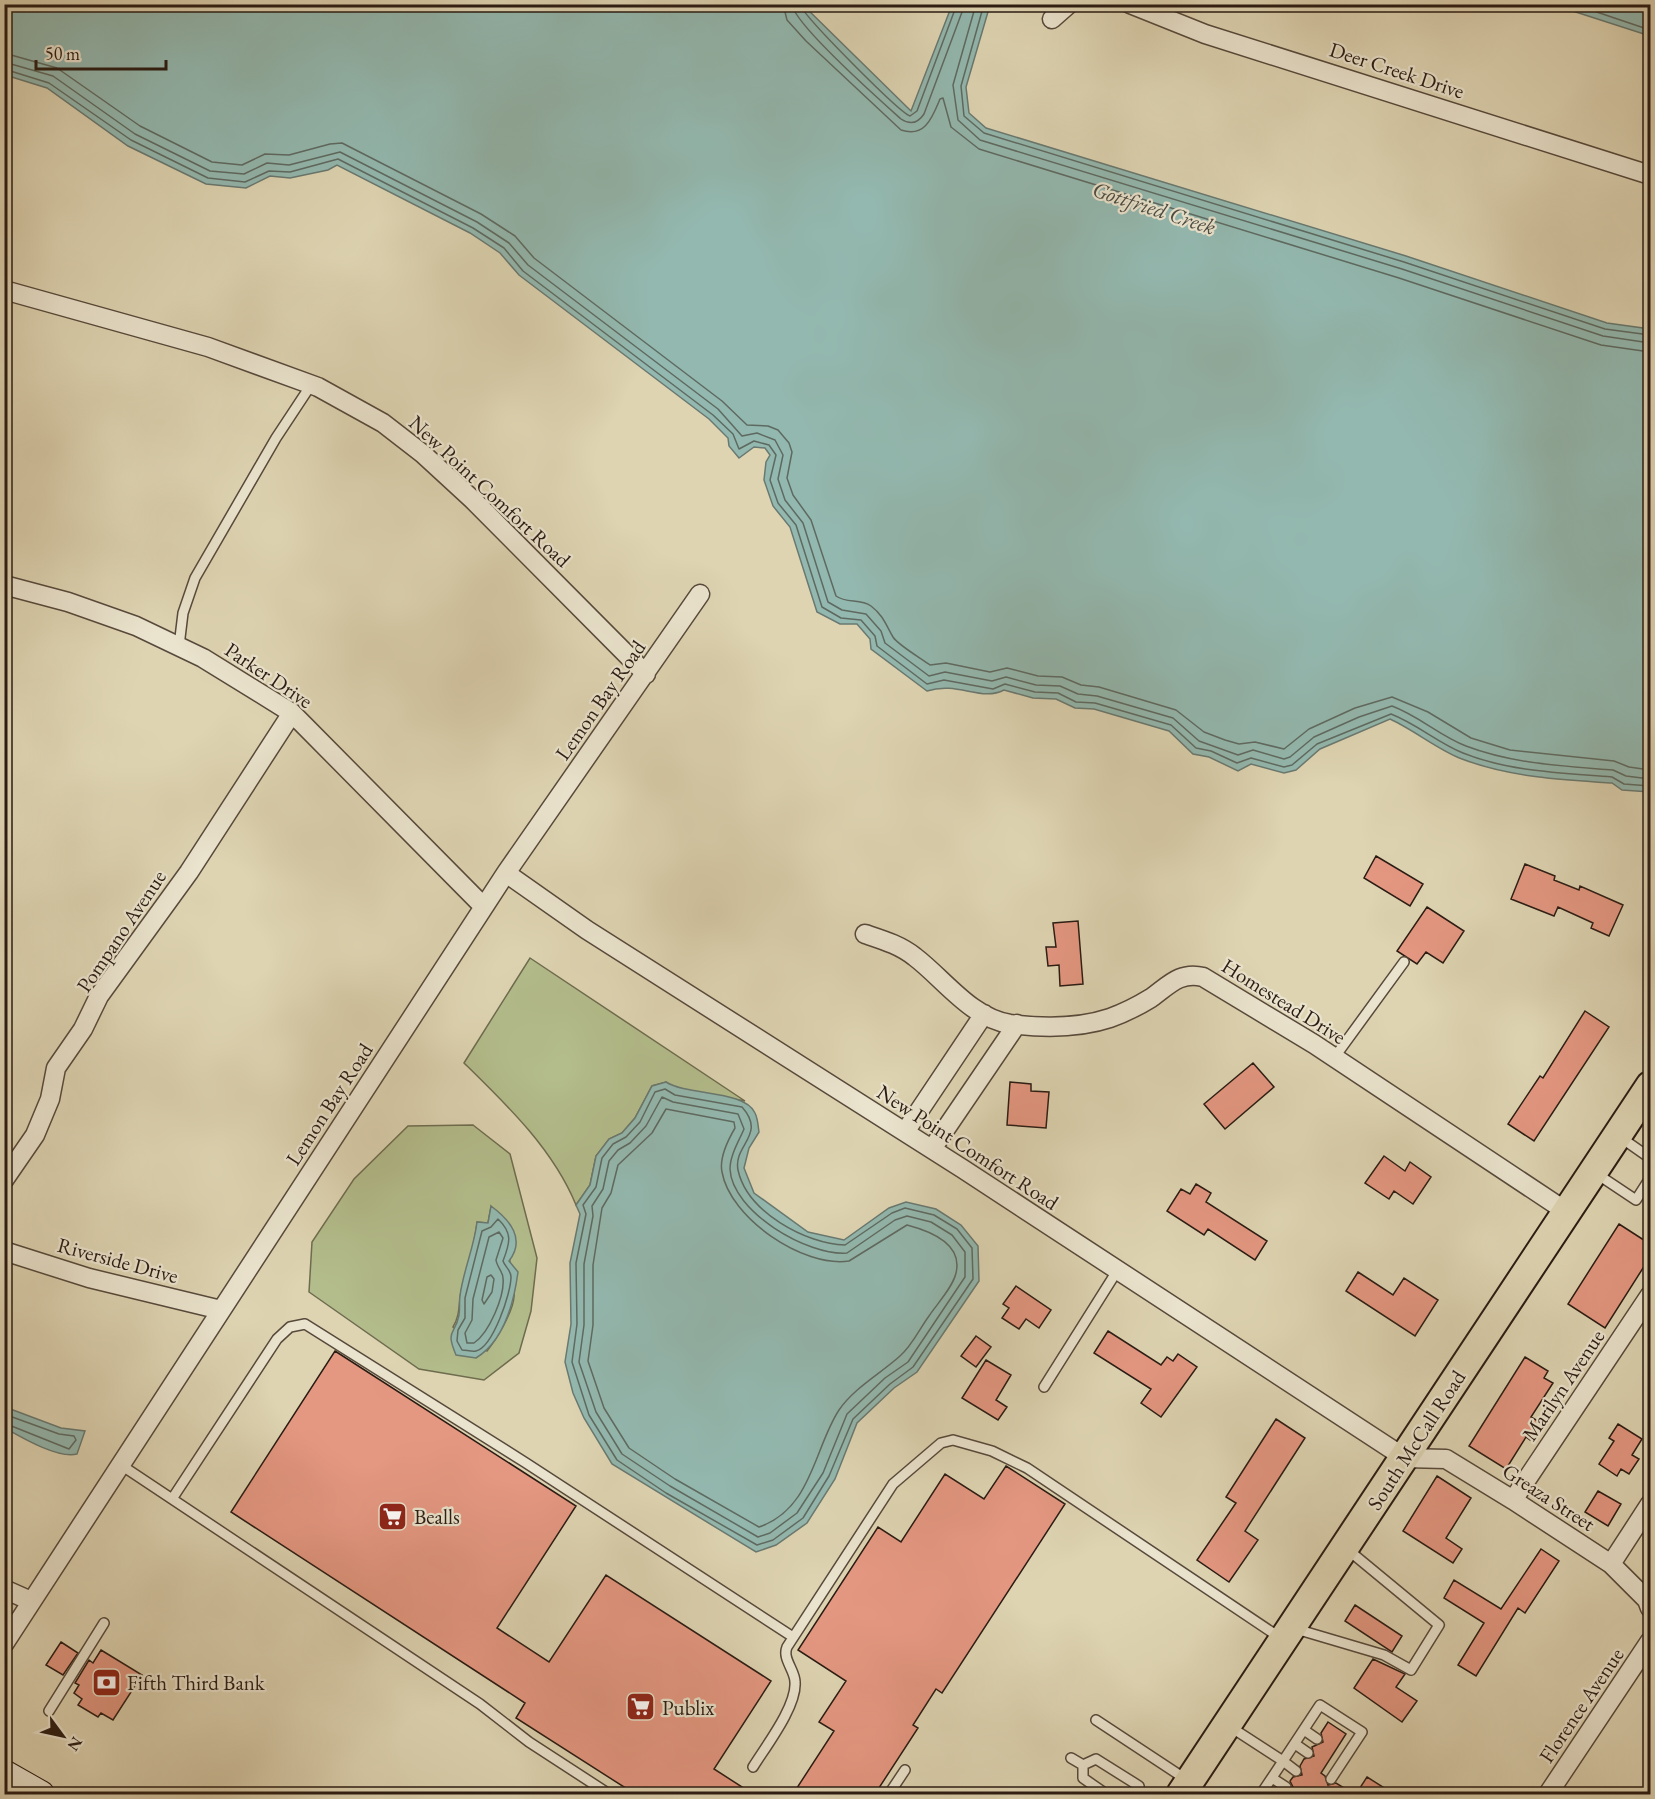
<svg xmlns="http://www.w3.org/2000/svg" width="1655" height="1799" viewBox="0 0 1655 1799" font-family="'EB Garamond',serif">
  <style>
    .green { fill: #b3bc8b; stroke: #6e6c4f; stroke-width: 1.5; fill-rule: evenodd }
    .water { fill: #93b8af; stroke: #697971; stroke-width: 1.5 }
    .lines { fill: none; stroke-linecap: round; stroke-linejoin: round }
    .shore { stroke: #5e6a61; stroke-width: 1.5 }
    .building { fill: #e49781; stroke: #2a1b13; stroke-width: 1.5 }
    .lane-casing { stroke: #57493b; stroke-width: 12 }
    .street-casing { stroke: #57493b; stroke-width: 21 }
    .secondary-casing { stroke: #2a1b13; stroke-width: 28 }
    .primary-casing { stroke: #2a1b13; stroke-width: 32 }
    .lane { stroke: #eae3cd; stroke-width: 9 }
    .street { stroke: #eae3cd; stroke-width: 18 }
    .secondary { stroke: #eae3cd; stroke-width: 26 }
    .primary { stroke: #ded4b2; stroke-width: 28 }
    .labels { text-anchor: middle; dominant-baseline: central; stroke-width: 4.5; stroke-linejoin: round; paint-order: stroke }
    .street-label { font-size: 21px; fill: #2a1b13; stroke: #eae3cd }
    .poi-label { font-size: 21px; fill: #2a1b13; stroke: #eae3cd; text-anchor: start }
    .water-label { font-size: 22px; font-style: italic; fill: #4a4a42; stroke: #eae3cd }
  </style>
  <rect width="100%" height="100%" fill="#ded4b2"/>
  <filter id="stains"><feTurbulence type="fractalNoise" baseFrequency=".00333" numOctaves="4"/><feColorMatrix values="0 0 0 0 .2 0 0 0 0 .09 0 0 0 0 .02 0 0 0 .5 -.17"/></filter>
  <radialGradient id="worn" r=".72"><stop offset=".6" stop-color="#630" stop-opacity="0"/><stop offset="1" stop-color="#630" stop-opacity=".3"/></radialGradient>
  <path class="green" d="M530,958L745,1101L676,1089L666,1082L652,1086L635,1118L622,1133L609,1139L596,1156L590,1185L576,1205C553,1149 507,1105 464,1063Z
    M473,1125L510,1154L537,1258L531,1311L519,1353L484,1380L419,1369L309,1292L312,1242L354,1179L408,1126ZM491,1207C500,1232 517,1270 514,1297C513,1312 496,1340 487,1351L453,1327C461,1314 458,1302 462,1287C467,1265 475,1245 477,1222L488,1223Z"/>
  <path class="water" d="M1640,4L1650,8V36L1554,5Z
    M4,5H803L911,111L952,5H990L966,87L969,113L986,128L1406,256L1607,323L1650,329V792L1622,790L1612,783C1562,780 1509,777 1462,759C1440,751 1414,730 1390,719L1320,749L1296,770L1284,773L1251,764L1238,771L1209,757L1193,754L1169,731L1094,709L1075,708L1056,699L1033,698L1004,690C981,702 958,681 927,691L871,649L870,639L857,624H840L817,612L790,527L773,506L764,480L766,462L770,455L765,448L754,447L739,458L729,446L728,438L709,419L519,275L500,253L470,233L337,165L328,170L290,178L270,176L246,188L206,184L128,146L47,88L5,75Z
    M666,1082C688,1096 745,1090 755,1113C758,1119 758,1126 759,1132L749,1148L744,1168L754,1193L808,1232L844,1240L889,1208L906,1202L936,1209L961,1225L978,1246L979,1281L917,1372L894,1388L857,1423L835,1479L807,1523L776,1545L756,1552L612,1464L584,1418L573,1393L565,1362L571,1324L570,1263L580,1214L576,1205L590,1185L596,1156L609,1139L622,1133L635,1118L652,1086Z
    M491,1206C510,1220 526,1239 509,1261L518,1272C514,1302 504,1341 476,1358L456,1355C445,1329 455,1336 459,1315C460,1309 459,1302 460,1296C463,1271 474,1248 477,1222L488,1223Z
    M5,1407L61,1428L85,1431L77,1454C58,1459 21,1437 5,1428Z"/>
  <g class="lines">
    <path class="shore" d="M783,4L787,20L806,41L901,130C925,138 932,118 940,99L943,98L951,127L979,149L1399,278L1601,345L1650,352
      M792,4C793,23 882,102 901,119C910,125 918,123 924,114L965,4
      M800,4C801,14 899,112 910,116L917,111L957,4
      M976,4L953,85L958,120L980,140L1402,269L1603,336L1650,343
      M984,4L961,86L964,116L984,133L1404,262L1605,329L1650,335
      M1573,4L1650,30
      M4,53L57,68L140,126L212,162L242,165L265,154L289,155L330,144L342,143L481,214L515,236L534,258L722,401L747,425L768,426L778,430L789,443L792,452L787,478L793,495L811,520L836,596C847,604 860,598 871,606C883,615 886,625 893,637C898,645 922,659 930,665L946,663L990,672L1007,668L1038,676L1062,677L1081,685L1099,687L1176,710L1204,732L1225,740L1239,744L1255,742L1284,749L1309,729L1355,708L1392,697L1428,712L1471,738L1510,750L1614,761L1629,767L1650,770
      M4,62L53,76L135,134L210,171L244,174L267,163L289,165L340,152L477,222L509,243L528,265L718,409L742,436L757,433L775,440L783,455L778,479L785,500L803,523L828,602L842,610L866,614L881,631L885,643L929,676L945,672L992,681L1006,677L1036,685L1060,686L1078,694L1097,696L1173,718L1199,741L1238,755L1253,750L1284,759L1290,757L1314,737L1359,717L1392,706C1419,716 1440,736 1466,746C1513,764 1564,766 1613,770L1626,776L1650,779
      M4,69L49,83L131,140L208,178L245,182L269,171L290,172L338,159L473,228L504,248L523,271L713,415L733,434L739,449L754,441L769,445L776,455L770,480L778,503L796,525L822,607L841,618L861,620L875,636L877,646L927,684L944,680L993,689L1005,684L1035,692L1058,693L1076,702L1095,703L1171,725L1196,748L1211,751L1237,763L1251,758L1284,767L1292,765L1317,744L1391,714C1417,724 1438,743 1463,753C1510,772 1563,773 1612,777L1624,784L1650,786
      M665,1089L675,1095L742,1107C767,1135 733,1145 738,1170C747,1212 806,1244 845,1245L892,1213L905,1208L934,1215L957,1229L972,1248L973,1279L913,1367L890,1384L853,1419L829,1476L803,1518L773,1540L757,1545L666,1493L617,1460L589,1415L572,1362L577,1324L576,1263L586,1214L583,1205L596,1187L602,1158L613,1144L626,1137L640,1122L655,1092Z
      M662,1097L673,1102L738,1114L744,1129C739,1141 730,1155 730,1169C732,1212 808,1256 847,1253L895,1220L907,1216L931,1222L952,1235L965,1252V1277L908,1362L885,1378L847,1414L823,1473L797,1513L770,1533L758,1537L670,1486L622,1454L596,1412L579,1362L584,1325V1264L593,1216L592,1206L603,1189L609,1161L618,1150L630,1143L646,1126Z
      M666,1109L734,1122L735,1128C728,1140 719,1158 722,1172C730,1218 803,1268 849,1261L907,1225C930,1231 963,1244 956,1273C953,1287 937,1304 929,1316C920,1328 912,1346 900,1356C880,1374 854,1388 839,1410C814,1448 812,1509 759,1527L675,1479L629,1448L604,1408L588,1361L593,1325V1265L602,1208L611,1193L618,1165L652,1133Z
      M498,1219C513,1233 510,1243 503,1261C505,1267 511,1270 511,1277C511,1293 493,1347 476,1351C472,1352 466,1350 462,1350L457,1341L458,1330L465,1318V1298L482,1231L491,1227Z
      M499,1232L503,1238L496,1260C497,1267 503,1272 503,1278C505,1296 489,1333 474,1343H467L465,1333L472,1320L473,1299L489,1237Z
      M491,1275L494,1279L492,1292L484,1304L482,1300L487,1277Z
      M4,1414L59,1434L74,1436L76,1440L69,1449L4,1423"/>
  </g>
  <path class="building" d="M1376,856L1423,884L1410,906L1364,878Z
    M1525,864L1555,876L1554,880L1579,890L1580,886L1623,905L1609,936L1591,928L1593,923L1558,907L1554,916L1511,899Z
    M1427,907L1464,931L1443,963L1426,952L1417,964L1397,951Z
    M1078,921L1083,984L1060,986L1059,965L1048,966L1046,947H1056L1053,923Z
    M1585,1011L1609,1027L1534,1141L1508,1124L1540,1076L1543,1078Z
    M1253,1063L1274,1087L1225,1129L1204,1104Z
    M1010,1082L1031,1084V1091L1049,1092L1046,1128L1007,1125Z
    M1384,1156L1405,1171L1410,1162L1431,1177L1413,1204L1394,1191L1389,1199L1365,1183Z
    M1196,1184L1211,1193L1206,1202L1267,1241L1255,1260L1208,1229L1204,1235L1167,1211L1181,1189L1190,1194Z
    M1619,1224L1650,1244V1257L1605,1328L1568,1304Z
    M1358,1272L1393,1295L1404,1278L1438,1300L1415,1336L1346,1291Z
    M1016,1286L1051,1310L1039,1328L1026,1319L1019,1329L1002,1318L1009,1308L1003,1304Z
    M1108,1331L1161,1365L1167,1357L1173,1361L1178,1354L1197,1367L1161,1417L1141,1403L1151,1389L1094,1353Z
    M976,1336L991,1347L976,1367L961,1356Z
    M335,1351L576,1506L497,1628L549,1662L606,1575L771,1681L714,1769L753,1794H635L516,1718L525,1703L231,1512Z
    M1525,1357L1548,1371L1544,1378L1553,1383L1531,1417L1541,1423L1530,1440L1526,1437L1506,1469L1469,1446Z
    M986,1360L1011,1375L996,1400L1007,1407L998,1420L962,1398Z
    M1276,1419L1305,1438L1245,1531L1258,1540L1229,1582L1197,1560L1236,1503L1226,1497Z
    M1618,1424L1642,1439L1632,1455L1639,1459L1629,1474L1621,1469L1617,1476L1599,1464L1614,1441L1609,1438Z
    M1006,1466L1065,1504L942,1693L936,1689L913,1725L918,1728L875,1794H793L834,1731L819,1722L846,1681L798,1650L878,1527L901,1542L945,1474L984,1499Z
    M1437,1476L1471,1498L1446,1538L1462,1549L1453,1563L1403,1531Z
    M1598,1491L1621,1504L1608,1526L1585,1512Z
    M1541,1549L1559,1561L1525,1613L1518,1608L1476,1676L1458,1665L1484,1623L1444,1598L1454,1580L1501,1609Z
    M1355,1605L1402,1636L1392,1652L1345,1621Z
    M61,1642L78,1653L63,1675L46,1665Z
    M101,1650L142,1675L113,1720L101,1713L98,1717L78,1705L82,1699L74,1693L79,1685L75,1683L89,1660L93,1663Z
    M1373,1659L1405,1674L1396,1687L1417,1701L1402,1722L1354,1688Z
    M1328,1722L1346,1734L1321,1773L1325,1776L1328,1785L1336,1783L1354,1794H1281L1291,1791L1293,1787L1290,1781L1293,1777L1302,1775L1300,1766L1304,1759L1314,1756L1312,1747L1323,1742L1321,1733Z
    M1367,1777L1394,1794H1356Z"/>
  <g class="lines">
    <defs>
      <path id="lane" d="M179,646L183,613L195,578L276,438L311,385
        M1334,1058L1404,962
        M1620,1137L1650,1158
        M1597,1174L1636,1200L1650,1178
        M1044,1387L1117,1271
        M121,1465L480,1704L529,1742L609,1794
        M172,1499L277,1339L290,1327L305,1324L526,1463L793,1637
        M1296,1629L1384,1655L1411,1670L1439,1625L1347,1549
        M49,1711L104,1623
        M1096,1720L1187,1780
        M1229,1726L1283,1761L1320,1705L1362,1732L1331,1779
        M1304,1730L1317,1739
        M1295,1744L1308,1753
        M1071,1758L1083,1765
        M1083,1765L1096,1759L1139,1786L1140,1794
        M1083,1765V1778L1106,1794
        M753,1767C766,1746 797,1706 795,1682C795,1670 782,1659 787,1647L893,1484L941,1443L953,1440L992,1451L1027,1468L1282,1639
        M1272,1778L1286,1787
        M889,1794L905,1770
        M1261,1794L1283,1761L1296,1771"/>
      <path id="street" d="M1130,4L1205,34L1650,175
        M1052,19L1069,4
        M4,290L208,347L318,387L383,423L423,454L473,500L646,674
        M4,585L68,602L136,626L203,658L292,713L484,907
        M506,873L587,930L963,1169L1405,1458L1446,1459L1513,1500L1611,1564L1647,1600L1650,1608
        M865,934C883,940 900,945 915,957C944,979 971,1018 1010,1024C1042,1028 1080,1028 1110,1018C1124,1013 1138,1006 1151,998C1168,986 1180,971 1203,977L1314,1044L1567,1212
        M905,1132L984,1014
        M932,1149L1017,1024
        M4,1180L35,1135L50,1099L56,1068L83,1029L99,996L189,872L292,713
        M4,1251L89,1278L221,1310
        M1513,1500L1650,1295
        M1611,1564L1650,1504
        M4,1589L31,1601
        M4,1644L506,873L700,594
        M1548,1794L1650,1641"/>
      <path id="secondary" d="M4,1773L41,1794"/>
      <path id="primary" d="M1181,1794L1650,1086"/>
    </defs>
    <use href="#lane" class="lane-casing"/>
    <use href="#street" class="street-casing"/>
    <use href="#secondary" class="secondary-casing"/>
    <use href="#primary" class="primary-casing"/>
    <use href="#lane" class="lane"/>
    <use href="#street" class="street"/>
    <use href="#secondary" class="secondary"/>
    <use href="#primary" class="primary"/>
  </g>
  <defs>
    <symbol id="supermarket-square" viewBox="-11 -11 22 22"><rect x="-9" y="-9" width="18" height="18" rx="4" fill="#8f2418" stroke="#eae3cd"/><path d="M-6-5.5h2.5l.6 2H6L4.5 2H-2.5L-4.4-4H-6ZM-1.5 3.2a1.3 1.3 0 1 0 .1 0ZM3 3.2a1.3 1.3 0 1 0 .1 0Z" fill="#fff"/></symbol>
    <symbol id="bank-square" viewBox="-11 -11 22 22"><rect x="-9" y="-9" width="18" height="18" rx="4" fill="#8f2418" stroke="#eae3cd"/><path d="M-6-4H6V4H-6ZM0-2.3a2.3 2.3 0 1 0 0 4.6a2.3 2.3 0 1 0 0-4.6Z" fill="#fff"/></symbol>
  </defs>
  <g fill-rule="evenodd">
    <use href="#supermarket-square" x="376" y="1500" width="33" height="33"/>
    <use href="#bank-square" x="90" y="1666" width="33" height="33"/>
    <use href="#supermarket-square" x="624" y="1690" width="33" height="33"/>
  </g>
  <g class="labels">
    <g class="street-label">
      <text transform="translate(1397 70) rotate(18)">Deer Creek Drive</text>
      <text transform="translate(490 491) rotate(43)">New Point Comfort Road</text>
      <text transform="translate(269 675) rotate(34)">Parker Drive</text>
      <text transform="translate(600 700) rotate(-55)">Lemon Bay Road</text>
      <text transform="translate(121 931) rotate(-56)">Pompano Avenue</text>
      <text transform="translate(1284 1001) rotate(32)">Homestead Drive</text>
      <text transform="translate(329 1104) rotate(-57)">Lemon Bay Road</text>
      <text transform="translate(968 1147) rotate(33)">New Point Comfort Road</text>
      <text transform="translate(118 1260) rotate(15)">Riverside Drive</text>
      <text transform="translate(1563 1385) rotate(-56)">Marilyn Avenue</text>
      <text transform="translate(1416 1440) rotate(-57)">South McCall Road</text>
      <text transform="translate(1549 1497) rotate(33)">Greaza Street</text>
      <text transform="translate(1581 1705) rotate(-56)">Florence Avenue</text>
    </g>
    <g class="poi-label">
      <text x="414" y="1516">Bealls</text>
      <text x="127" y="1682">Fifth Third Bank</text>
      <text x="662" y="1707">Publix</text>
    </g>
    <g class="water-label">
      <text transform="translate(1154 208) rotate(18)">Gottfried Creek</text>
    </g>
  </g>
  <rect width="1655" height="1799" fill="none" stroke="#ded4b2" stroke-width="24"/>
  <rect x="6" y="6" width="1643" height="1787" fill="none" stroke="#2a1b13" stroke-width="3"/>
  <rect x="12" y="12" width="1631" height="1775" fill="none" stroke="#2a1b13" stroke-width="1.5"/>
  <g transform="translate(63 1736) rotate(123)" stroke="#eae3cd" stroke-width="4.5" paint-order="stroke">
  <path d="M0-4.5L10 22L0 15L-10 22Z" fill="#2a1b13"/>
  <text y="-9" font-size="16" font-weight="bold" text-anchor="middle" fill="#2a1b13">N</text>
  </g>
  <path d="M36 60v9h130v-9" fill="none" stroke="#2a1b13" stroke-width="3"/>
  <text x="45" y="60" font-size="18" fill="#2a1b13" stroke="#eae3cd" stroke-width="4.5" paint-order="stroke">50 m</text>
  <rect width="100%" height="100%" filter="url(#stains)"/>
  <rect width="100%" height="100%" fill="url(#worn)"/>
</svg>
